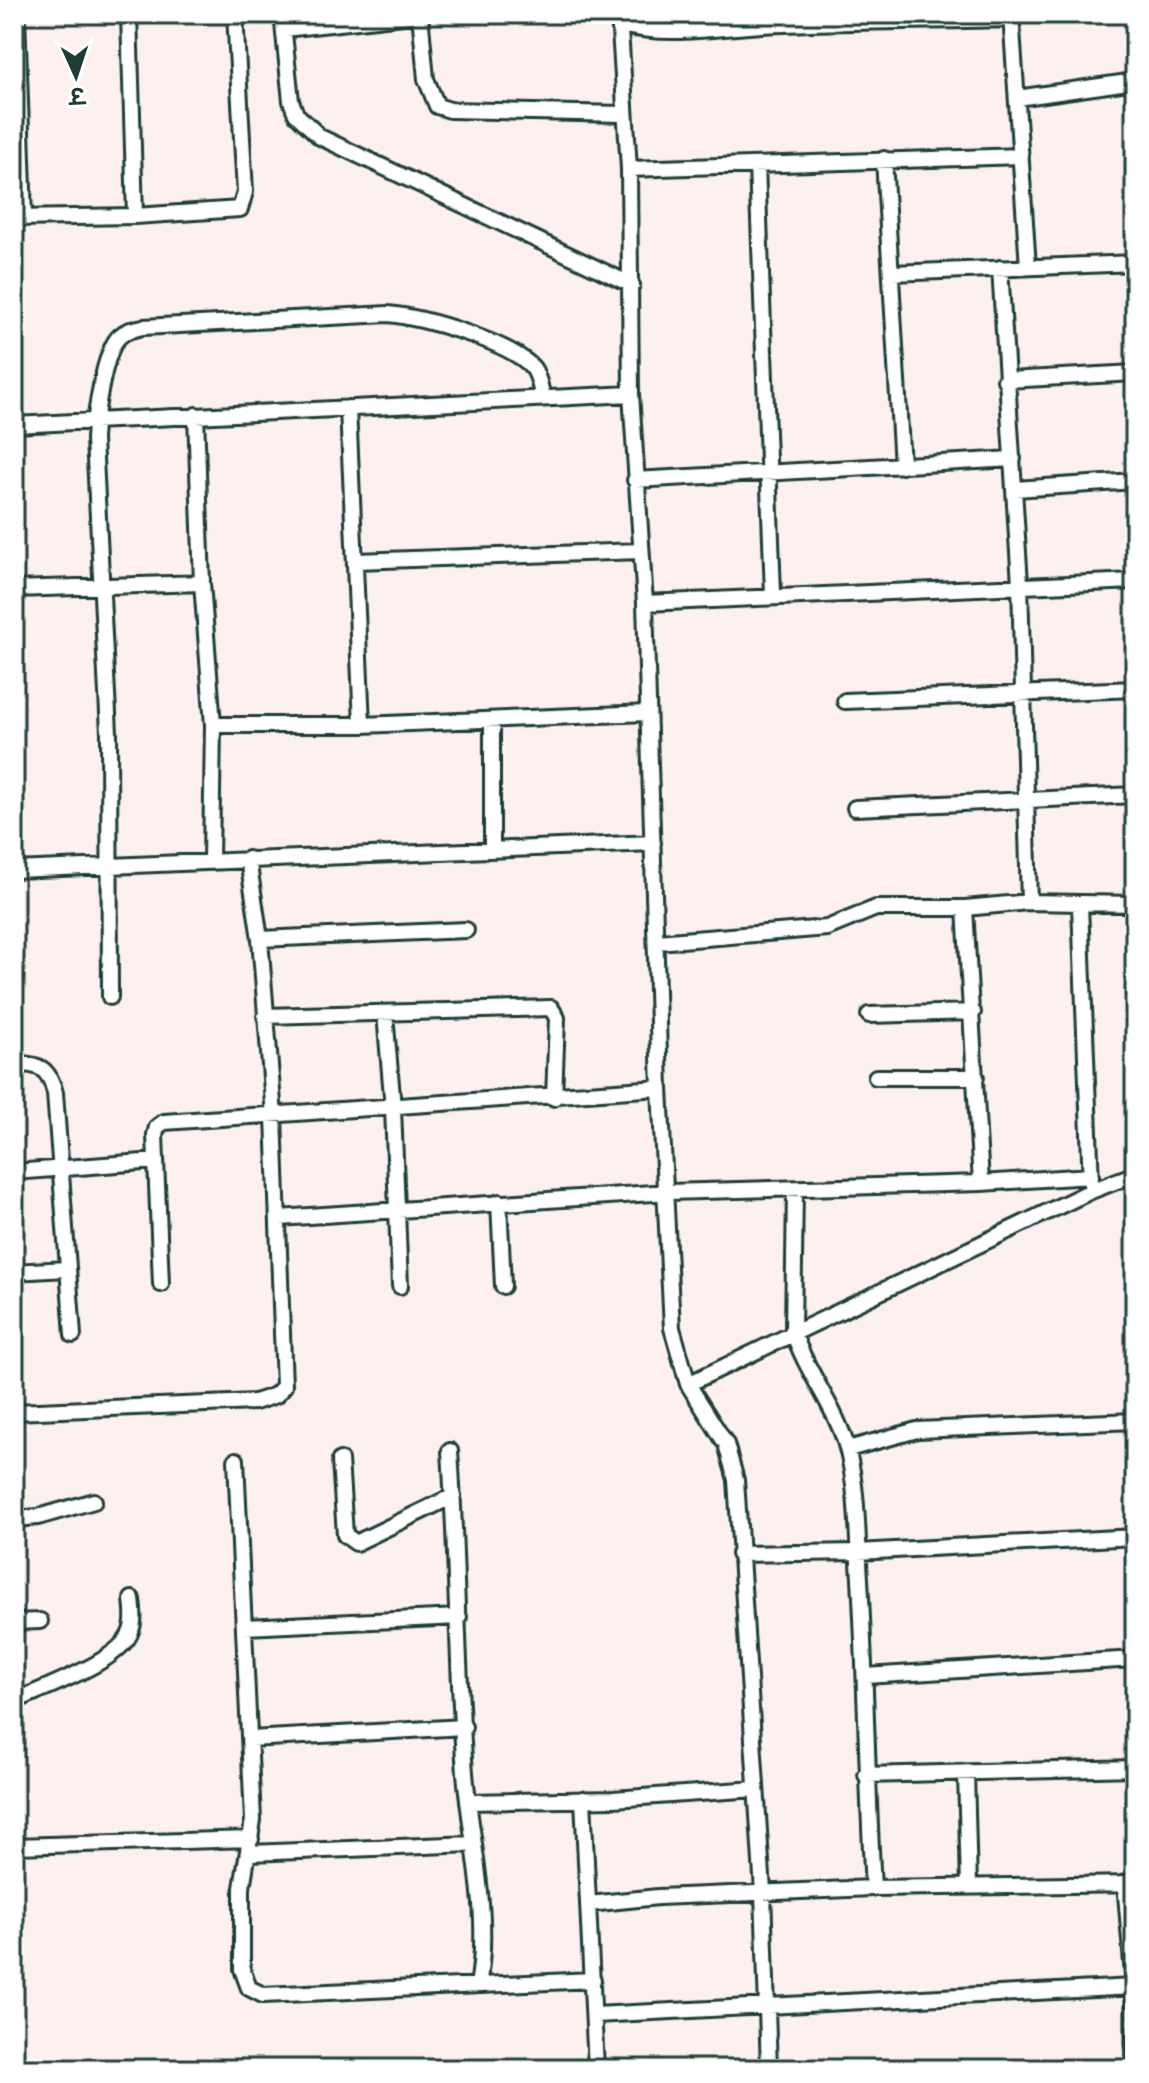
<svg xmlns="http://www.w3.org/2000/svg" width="1149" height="2083" viewBox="0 0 1149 2083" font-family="Mynerve,'Playpen Sans Deva',sans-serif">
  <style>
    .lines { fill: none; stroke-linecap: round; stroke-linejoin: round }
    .street-casing { stroke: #1f3d34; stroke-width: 20 }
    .street { stroke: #fff; stroke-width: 14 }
  </style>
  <rect width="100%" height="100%" fill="#fcf1ef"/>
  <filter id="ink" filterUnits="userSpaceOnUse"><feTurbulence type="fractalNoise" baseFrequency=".0125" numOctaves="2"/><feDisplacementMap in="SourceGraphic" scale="16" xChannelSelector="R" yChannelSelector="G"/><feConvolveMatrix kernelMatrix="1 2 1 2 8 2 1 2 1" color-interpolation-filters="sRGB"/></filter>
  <g filter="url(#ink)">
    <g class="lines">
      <defs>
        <path id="street" d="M17,14L24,218
          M129,14L135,216
          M282,14L291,101L296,114L320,137L632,285
          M420,14L426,79L437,106L450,110L623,114
          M619,14L629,169L631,394L645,603L660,1088L672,1328L688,1384L726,1444L736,1480L763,1892L769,2069
          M1011,14L1028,267
          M1134,14L1135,45
          M621,25C668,37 714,28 761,25C844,21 928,21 1011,19
          M284,29L422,14
          M1017,98L1135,81
          M884,159L902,466
          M757,165L773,594
          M629,169L1021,156
          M14,218L135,216L240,209L245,192L235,14
          M1000,268L1020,584L1029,902
          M892,273L1135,263
          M1005,380L1135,373
          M348,408L362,725
          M196,415L202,583L213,725L211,861
          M14,425L631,394
          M635,480L1013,459
          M1015,489L1135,481
          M356,561L640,551
          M14,589L202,583
          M645,603L1135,581
          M845,701L1135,689
          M213,725H362L647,713
          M855,808L1135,795
          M492,849V721
          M14,870L653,843
          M1080,905L1091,1184
          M965,908L981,1183
          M260,939L466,930
          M657,942L827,928L876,908H965L1029,902L1135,904
          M110,997L109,733L94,439C95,417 104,349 120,336C126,330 134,329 143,327L388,314C422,317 511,342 533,368C539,376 540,387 543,398
          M385,1014L393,1108L400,1286
          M869,1015L973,1012
          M265,1016L551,1008L557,1018L554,1098
          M14,1064C39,1063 49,1068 55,1093L73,1335
          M876,1077H976
          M14,1172L156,1161
          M795,1189L793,1331C806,1373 838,1409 848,1452C858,1492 857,1537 860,1579C866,1682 867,1785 873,1888
          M499,1202L503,1286
          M279,1218L668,1192L981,1183L1091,1176
          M14,1272L67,1269
          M161,1284L155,1135L157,1127L164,1122L660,1088
          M688,1384L1091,1191L1135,1174
          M14,1412L255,1402L276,1395L284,1386L274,1116L260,939L248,859
          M848,1449L917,1430L1135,1421
          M450,1451C457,1558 457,1666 465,1773C471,1843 491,1916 478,1985
          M236,1460L253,1820L242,1888V1969L249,1988L263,1995L593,1980
          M340,1460L345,1535L356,1543L453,1496
          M14,1519L38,1517L94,1501
          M739,1554L858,1552L1135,1537
          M14,1622L40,1621
          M244,1627L459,1617
          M866,1676L1135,1659
          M14,1702C43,1687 121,1662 131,1631C135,1621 133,1610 132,1599
          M250,1739L464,1727
          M966,1773L969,1887
          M866,1775L1135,1768
          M583,1799L596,2069
          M468,1802L613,1799L756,1789
          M14,1846L251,1839
          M250,1853L473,1844
          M1125,1883L1134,1987L1135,2069
          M589,1904L658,1897L873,1888L1135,1884
          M595,2015L1134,1987"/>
      </defs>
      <use href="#street" class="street-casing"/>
      <use href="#street" class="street"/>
    </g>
  </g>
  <rect width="1149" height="2083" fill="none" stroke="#fff" stroke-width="48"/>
  <rect x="24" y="24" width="1101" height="2035" fill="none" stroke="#1f3d34" stroke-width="3" filter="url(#ink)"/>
  <g transform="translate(76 76) rotate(177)" stroke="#ffffff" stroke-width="6" paint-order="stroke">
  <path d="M0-6L14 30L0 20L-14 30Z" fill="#1f3d34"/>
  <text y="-12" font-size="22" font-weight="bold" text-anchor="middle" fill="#1f3d34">उ</text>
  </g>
</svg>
